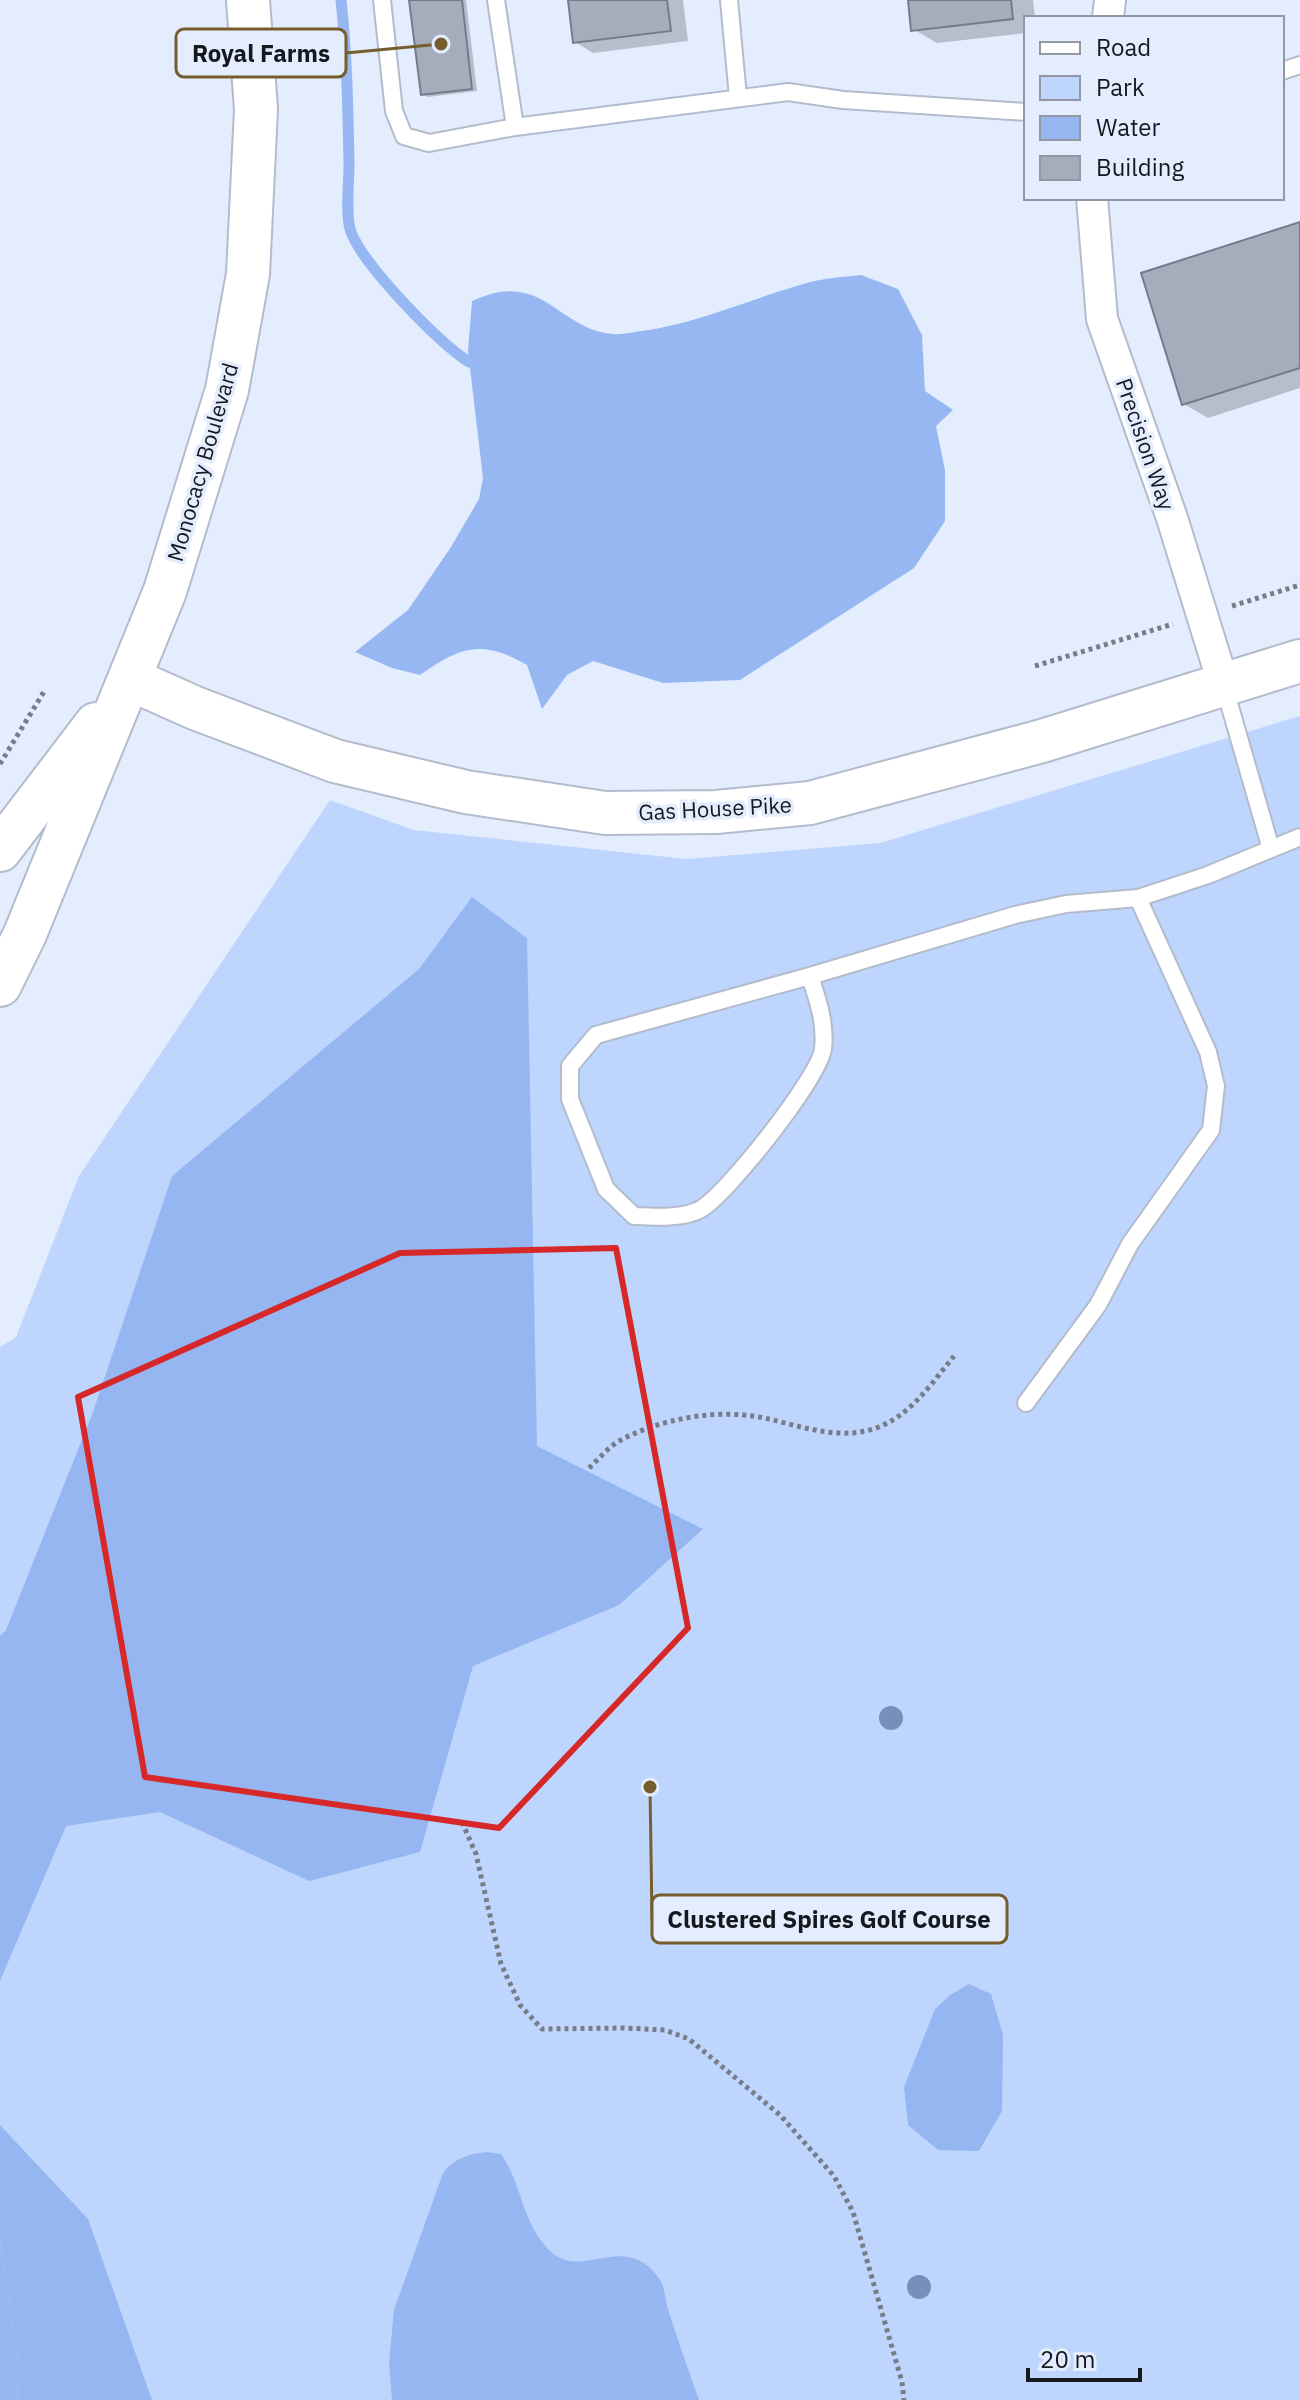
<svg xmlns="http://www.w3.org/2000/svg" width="1300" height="2400" viewBox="0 0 1300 2400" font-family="'IBM Plex Sans',sans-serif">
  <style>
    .green { fill: #bed5fd }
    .forest { fill: #95b6f1 }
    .water { fill: #96b7f2 }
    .shadow { fill: #0003 }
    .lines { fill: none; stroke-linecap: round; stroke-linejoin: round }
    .stream { stroke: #96b7f2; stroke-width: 11 }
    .building { fill: #a4adbc; stroke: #747c8b; stroke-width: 2 }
    .lane-casing { stroke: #b3bccc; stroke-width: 20 }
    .street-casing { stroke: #b3bccc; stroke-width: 34 }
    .secondary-casing { stroke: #b3bccc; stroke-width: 46 }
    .path { stroke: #777d88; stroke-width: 5; stroke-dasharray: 4 4; stroke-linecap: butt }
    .lane { stroke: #fff; stroke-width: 16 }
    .street { stroke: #fff; stroke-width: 30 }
    .secondary { stroke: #fff; stroke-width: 42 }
    .tree { fill: #788fbc }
    .marked { fill: none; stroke: #d62828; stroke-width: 6; stroke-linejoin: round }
    .labels { text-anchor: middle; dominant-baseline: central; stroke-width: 7; stroke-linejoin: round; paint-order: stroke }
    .street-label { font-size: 22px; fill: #15181e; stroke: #e4edfe }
    .leader { fill: none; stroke: #765d2e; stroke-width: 3 }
    .callout-dot { fill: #765d2e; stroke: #e4edfe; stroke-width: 3 }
    .callout { fill: #e4edfe; stroke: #765d2e; stroke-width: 3 }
    .callout-label { font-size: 24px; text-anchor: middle; font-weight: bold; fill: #15181e }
  </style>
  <rect width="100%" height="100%" fill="#e4edfe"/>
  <path class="green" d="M1300,716V2400H0V1347L16,1337L79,1176L330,800L414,830L686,859L880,843Z"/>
  <path class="forest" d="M472,897L527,938L537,1446L703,1529L619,1605L473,1666L420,1852L309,1881L160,1812L66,1826L0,1981V1636L6,1630L93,1412L172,1176L419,969Z
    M969,1984L991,1994L1003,2035L1002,2111L979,2151L938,2150L908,2125L904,2087L935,2009L950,1995Z
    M0,2125L88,2219L152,2400H17L20,2373L0,2238Z"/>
  <path class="water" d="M861,275L898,289L922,335L925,391L953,410L936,426L945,470V521L914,568L740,680L663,683L593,661L567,675L542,709L527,665C482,639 461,646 420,675L392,668L355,652L408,610L451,547L479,499L483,478L468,351L472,301C543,268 556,328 612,334C622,335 633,332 642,331C699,323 752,298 807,283C824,278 843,277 861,275Z
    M487,2152L501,2154C522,2184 521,2219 547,2248C581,2285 622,2229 658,2277C664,2284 665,2297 667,2306C677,2338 688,2369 699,2400H392L389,2363L394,2310L443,2173C455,2158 468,2154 487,2152Z
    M0,2238L20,2373L17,2400H0Z"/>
  <path class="shadow" d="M411,0H466L477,91L428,97L422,94Z
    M570,0H683L688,41L593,53L575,42Z
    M910,0H1033L1035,18H1026V33L937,43L913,29Z
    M1300,224V388L1208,418L1184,404Z"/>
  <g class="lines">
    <path class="stream" d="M341,0C347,55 348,109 349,165C349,182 345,217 351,232C364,266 438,342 469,362"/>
  </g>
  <path class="building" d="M409,0H462L472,89L421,95Z
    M568,0H667L671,31L573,43Z
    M908,0H1011L1013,19L911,31Z
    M1300,222V368L1182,405L1141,273Z"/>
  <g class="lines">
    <defs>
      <path id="lane" d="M382,0L394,111L404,136L429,143L515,127L788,92L843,100L1026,112
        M496,0L515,127
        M729,0L738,97
        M1282,71L1300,65
        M1224,686L1271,849L1300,837
        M810,976C818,1001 826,1023 823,1049C819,1078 727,1194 701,1209C684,1219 653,1217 634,1216L606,1189L570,1099V1066L596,1035L810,976L1015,915L1066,904L1138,898L1208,875L1271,849
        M1026,1403L1098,1305L1130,1244L1211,1130L1216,1086L1208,1052L1138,898"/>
      <path id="street" d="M1108,18L1110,0
        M1092,198L1102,319L1172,518L1224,686"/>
      <path id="secondary" d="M130,679L195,708L335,761L466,792L605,813L716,812L810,803L1042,741L1300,661
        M0,850L96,724
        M0,985L25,934L165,591L227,390L248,274L256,109L248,0"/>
    </defs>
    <use href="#lane" class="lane-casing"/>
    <use href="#street" class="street-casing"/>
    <use href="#secondary" class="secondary-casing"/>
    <path class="path" d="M1232,606L1300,585
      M1035,666L1173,624
      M0,764L45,690
      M589,1468C599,1459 609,1446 621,1440C661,1419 714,1409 759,1417C796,1424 835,1441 873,1429C909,1418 931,1384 954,1356
      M462,1822L476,1854L501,1964L520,2005L542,2029L624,2028L665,2030L689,2039L780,2115L834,2176L853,2212L902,2382L904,2400"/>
    <use href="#lane" class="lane"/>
    <use href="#street" class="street"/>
    <use href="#secondary" class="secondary"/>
  </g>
  <g class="tree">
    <circle cx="891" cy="1718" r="12"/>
    <circle cx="919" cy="2287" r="12"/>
  </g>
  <path class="marked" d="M616,1248L688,1628L499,1828L145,1777L78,1397L400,1253Z"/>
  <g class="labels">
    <g class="street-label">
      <text transform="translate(1146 444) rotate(71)">Precision Way</text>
      <text transform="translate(202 462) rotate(-74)">Monocacy Boulevard</text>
      <text transform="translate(715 808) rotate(-3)">Gas House Pike</text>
    </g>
  </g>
  <path class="leader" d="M441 44L346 53M650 1787L652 1919"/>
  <g class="callout-dot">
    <circle cx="441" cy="44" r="8"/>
    <circle cx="650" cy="1787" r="8"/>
  </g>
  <g class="callout">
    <rect x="176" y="29" width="170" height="48" rx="8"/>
    <rect x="652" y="1895" width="355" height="48" rx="8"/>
  </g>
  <g class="callout-label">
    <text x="261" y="62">Royal Farms</text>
    <text x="829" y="1928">Clustered Spires Golf Course</text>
  </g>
  <rect x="1024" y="16" width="260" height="184" fill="#e4edfe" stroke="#9198a4" stroke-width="2"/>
  <rect x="1040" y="42" width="40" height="12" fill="#ffffff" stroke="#9198a4" stroke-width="2"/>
  <text x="1096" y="56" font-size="24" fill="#15181e">Road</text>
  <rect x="1040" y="76" width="40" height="24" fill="#bed5fd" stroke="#9198a4" stroke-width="2"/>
  <text x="1096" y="96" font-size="24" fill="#15181e">Park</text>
  <rect x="1040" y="116" width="40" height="24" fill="#96b7f2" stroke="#9198a4" stroke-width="2"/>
  <text x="1096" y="136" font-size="24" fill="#15181e">Water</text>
  <rect x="1040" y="156" width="40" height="24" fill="#a4adbc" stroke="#9198a4" stroke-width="2"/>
  <text x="1096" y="176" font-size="24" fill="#15181e">Building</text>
  <path d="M1028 2368v12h112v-12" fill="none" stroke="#15181e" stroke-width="4"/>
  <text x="1040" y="2368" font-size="24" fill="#15181e" stroke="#e4edfe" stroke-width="6" paint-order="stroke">20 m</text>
</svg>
